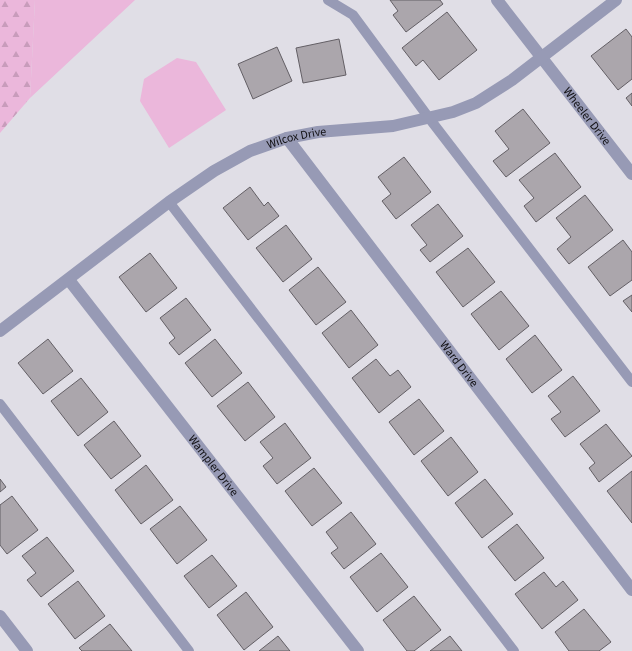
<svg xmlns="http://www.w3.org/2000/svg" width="632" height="651" viewBox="0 0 632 651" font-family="'Source Sans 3',sans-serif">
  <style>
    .green { fill: #ebb7db }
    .forest { fill: url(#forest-firs) }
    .building { fill: #aba6ac; stroke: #635f65 }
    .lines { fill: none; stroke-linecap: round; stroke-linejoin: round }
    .lane { stroke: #979ab5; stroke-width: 10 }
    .street { stroke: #979ab5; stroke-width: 12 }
    .labels { text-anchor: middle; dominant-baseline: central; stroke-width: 3.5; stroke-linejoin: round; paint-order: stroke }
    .street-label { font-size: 12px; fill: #111013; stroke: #e0dee6 }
  </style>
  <defs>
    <pattern id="forest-firs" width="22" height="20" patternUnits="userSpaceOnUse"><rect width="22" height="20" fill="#ebb7db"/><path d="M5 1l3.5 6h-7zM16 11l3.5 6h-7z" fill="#c89cbb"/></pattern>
  </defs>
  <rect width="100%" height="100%" fill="#e0dee6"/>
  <path class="green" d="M35,0H135L30,98Z
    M177,58L196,62L226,110L169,148L140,101L144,79Z"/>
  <path class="forest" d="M0,0H35L30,98L0,133Z"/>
  <path class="building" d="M390,0H440L443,4L406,32L393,15L398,11Z
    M447,12L477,50L439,80L423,60L416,66L402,48Z
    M626,29L632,37V79L618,90L591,56Z
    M339,39L346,75L303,83L296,48Z
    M277,47L292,81L253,99L238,64Z
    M632,93V106L626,98Z
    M523,109L550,143L506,177L493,161L509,149L495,131Z
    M555,153L581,187L536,222L524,206L534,198L519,180Z
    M404,157L431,192L396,219L382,201L391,194L378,177Z
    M250,187L264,206L268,202L279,216L248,240L223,208Z
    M585,195L613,230L569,264L557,249L571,237L556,218Z
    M438,204L463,236L430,262L420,250L427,245L411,225Z
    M286,225L312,259L283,282L256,248Z
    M623,240L632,252V280L610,296L588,267Z
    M468,248L495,282L463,307L436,272Z
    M150,253L177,288L146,312L119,277Z
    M318,267L346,302L316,325L289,290Z
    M501,291L529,326L499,350L471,314Z
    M632,295V312L623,301Z
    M186,298L211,330L179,355L169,343L175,338L160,318Z
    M351,310L378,345L349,368L322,333Z
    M535,335L562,370L532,393L506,359Z
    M48,339L73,371L43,394L18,363Z
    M215,339L242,373L212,397L185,363Z
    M376,359L390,376L398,370L411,387L379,413L352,378Z
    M573,376L600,411L565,437L551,419L561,412L548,396Z
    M81,378L108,412L78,436L51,401Z
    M248,382L275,417L245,441L217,406Z
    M419,399L444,431L414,455L389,422Z
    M114,421L141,456L111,479L84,445Z
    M285,423L311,458L277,484L263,466L273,458L260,442Z
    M606,424L632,456L599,482L589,468L595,463L580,444Z
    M451,437L478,472L448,496L421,461Z
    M146,465L173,500L141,524L115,490Z
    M314,468L342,503L312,526L285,491Z
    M632,471V523L607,491Z
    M0,479L6,487L0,492Z
    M485,479L513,514L482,538L455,503Z
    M12,496L38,530L7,554L0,545V505Z
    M180,506L207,540L177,564L150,529Z
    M351,512L376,544L344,569L331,553L338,548L326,532Z
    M517,524L544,558L515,581L488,547Z
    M47,537L74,571L41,597L27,580L36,573L22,556Z
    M381,553L408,587L377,612L350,577Z
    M212,555L237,586L209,608L184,576Z
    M544,572L556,587L563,581L578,600L542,629L515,594Z
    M78,581L105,616L75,639L48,604Z
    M246,592L273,627L244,650L217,615Z
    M414,596L441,630L414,651H407L383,620Z
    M584,609L611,642L599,651H569L555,632Z
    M110,624L132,651H82L79,648Z
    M278,636L290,651H259Z
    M450,636L462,651H430Z"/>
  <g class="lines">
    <path class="lane" d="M328,0L353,15L429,118L632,382
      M169,202L514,651
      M0,404L189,651"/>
    <g class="street">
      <path id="s1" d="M497,0L632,174"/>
      <path id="s2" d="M287,138L632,590"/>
      <path id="s3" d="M69,280L358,651"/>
      <path id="s4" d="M0,331L169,202L214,171L250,151L287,138L318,132L393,126L453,112L476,103L512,80L616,0"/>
      <path d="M0,616L27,651"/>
    </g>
  </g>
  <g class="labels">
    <g class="street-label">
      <text stroke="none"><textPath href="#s1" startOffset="147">Wheeler Drive</textPath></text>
      <text stroke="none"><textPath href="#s4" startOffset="357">Wilcox Drive</textPath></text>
      <text stroke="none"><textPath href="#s2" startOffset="284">Ward Drive</textPath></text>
      <text stroke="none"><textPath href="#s3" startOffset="235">Wampler Drive</textPath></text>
    </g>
  </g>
</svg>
